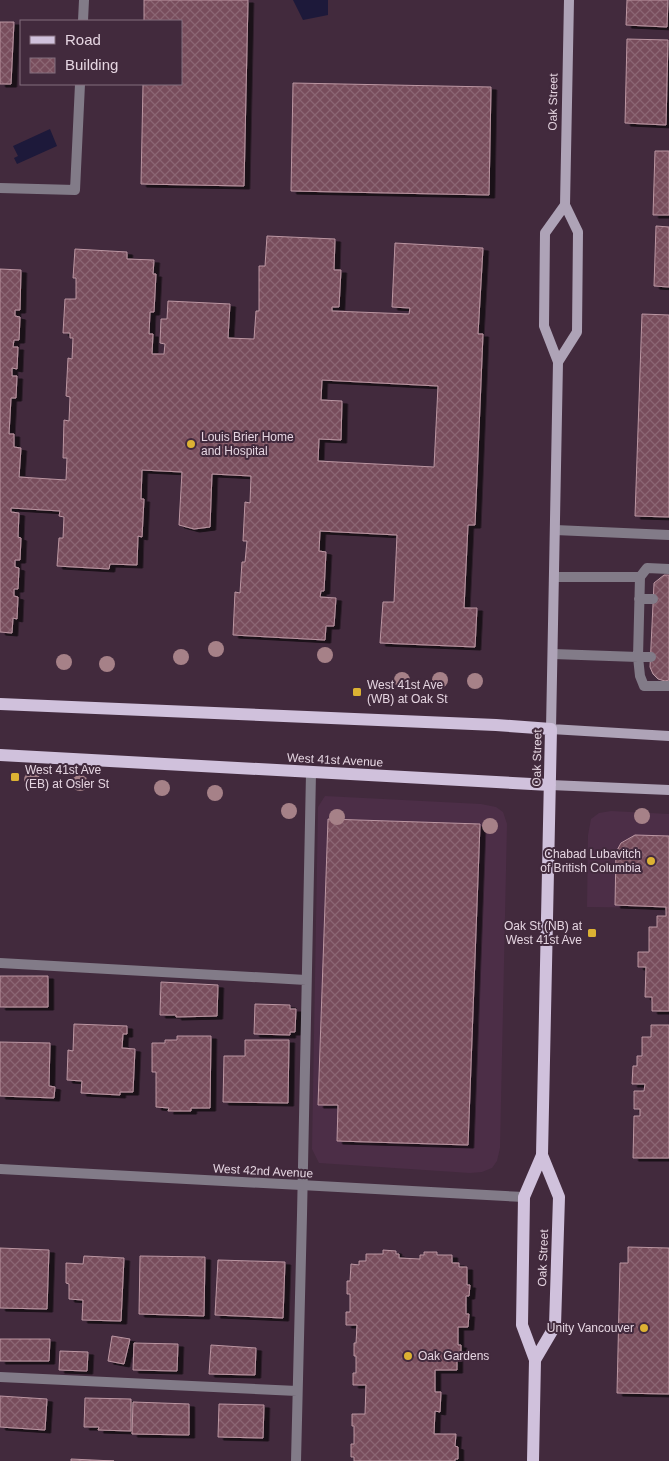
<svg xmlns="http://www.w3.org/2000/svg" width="669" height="1461" viewBox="0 0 669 1461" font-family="Arial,sans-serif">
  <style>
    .built { fill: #4c2e47 }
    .water { fill: #1d193a }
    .building { fill: url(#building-cross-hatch); stroke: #bb96a2; fill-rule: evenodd; filter: url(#shadow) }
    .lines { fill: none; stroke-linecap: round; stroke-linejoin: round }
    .service { stroke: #827b88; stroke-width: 10 }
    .minor { stroke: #827b88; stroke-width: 10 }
    .secondary { stroke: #aea3b7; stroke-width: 10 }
    .primary { stroke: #d0c1dc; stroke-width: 12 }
    .tree { fill: #a68188 }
    .poi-dot { fill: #dcb233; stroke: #422a3d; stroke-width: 2 }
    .labels { text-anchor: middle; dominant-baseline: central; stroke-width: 4; stroke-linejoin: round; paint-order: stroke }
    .street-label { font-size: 12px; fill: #e5d5e1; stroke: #422a3d }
    .poi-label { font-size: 12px; fill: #e5d5e1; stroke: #422a3d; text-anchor: start }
  </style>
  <defs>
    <pattern id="building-cross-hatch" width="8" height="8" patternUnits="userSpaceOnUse" patternTransform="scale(1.25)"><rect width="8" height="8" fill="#784d5c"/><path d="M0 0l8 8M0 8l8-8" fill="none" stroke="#8b6673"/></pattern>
    <filter id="shadow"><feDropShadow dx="5.5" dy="3" stdDeviation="0" flood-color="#0009"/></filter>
  </defs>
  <rect width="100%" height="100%" fill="#422a3d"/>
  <path class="built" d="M325,796L481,804L496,807L503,812L507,824L500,1148L497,1161L492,1168L482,1172L470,1173L319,1163L312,1149L318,807Z
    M611,811L669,814V908L587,907L588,835L591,819L599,813Z"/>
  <path class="water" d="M293,0H328V15L303,20Z
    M50,129L57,146L17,164L14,158L18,156L13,146Z"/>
  <path class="building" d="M144,0H248L244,186L141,184L143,84H181V21H144Z
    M627,0H668L667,27L626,25Z
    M0,22H14L11,84H0Z
    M627,39L668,40L666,125L625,123Z
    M293,83L491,87L489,195L291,191Z
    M655,151H669V215H653Z
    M656,226L669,227V287L654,286Z
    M267,236L335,239L334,270H341L339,307H332V311L409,314L410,308L392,307L395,243L483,248L478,334H483L475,525H468L464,608H477L475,647L380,643L383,602H394L397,535L320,531L319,551L326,552L324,591H321L320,597L336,598L334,626H326L325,640L233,635L235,592L240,593L242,562H245L247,541H243L245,502L250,503L251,476L212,474L210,527L194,529L179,525L182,472L142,470L141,499H144L142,537L138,536L137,565L110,564L109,569L57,566L59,538H63L64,517L59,516L60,511L11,508V512L19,513L18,537L21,538L20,560H15V567L19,568L18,589H14V596L18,597L17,619L13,618L12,633L0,632V269L21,270L20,310H15V316L20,317L19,340H14L13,347H18L17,369L12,368V376H17L16,398H11L9,434H14V447L21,448L19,477L66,480L67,458H63L64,420L69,421L70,397L66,396L68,358L72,359L73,338H70V333H63L65,299H76V278H73L75,249L127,252V259L154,260L153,274H156L154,312H150L149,334H153L152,354H164L165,344L160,343L161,319H167L168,301L230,304L228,338L254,339L256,311H259V266H265ZM322,380L438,386L434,467L318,461L319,439L341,440L342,401L321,400Z
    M642,314L669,315V517L635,516Z
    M664,575H669V680L665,681L658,679L653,674L650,667L654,583Z
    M328,819L480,824L468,1145L337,1141L338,1105H318Z
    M635,835L669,836V1011H652V997H645L646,967H638V952H649V927H657V916H666V907L615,905L616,852L621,843Z
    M0,976H48V1007H0Z
    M161,982L218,985L217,1016L176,1017V1015H160Z
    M255,1004L290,1005V1009H296L295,1032H290V1035L254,1034Z
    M74,1024L127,1026V1034H123L122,1048L135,1049L133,1092H120V1095L81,1093L82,1081L67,1080L68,1050L73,1051Z
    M651,1025H669V1158H633L634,1116H640V1109H634V1091H644L645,1084H632L633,1066H637V1056H642V1037H651Z
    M177,1036H211L210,1108H191V1111H168L169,1108L156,1107V1072H152V1043H165V1040H177Z
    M245,1040H289L288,1103L223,1102L224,1056H245Z
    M0,1042L50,1043L49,1086L55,1087L54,1098L0,1096Z
    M628,1247L669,1248V1394L617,1393L620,1263H628Z
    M0,1248L49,1250L47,1309L0,1308Z
    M383,1250L396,1251V1254H399V1258L420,1259V1255H424V1252H437V1255H452V1263H459V1267H467V1285H470L469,1296H466V1314H469L468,1327H458V1345H461V1357H457V1370H435V1392H441L440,1412L435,1411L434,1434H456L455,1446L458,1447V1459H455V1461H354V1457H351V1444H354V1426H352V1414H365L366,1385H353V1373H356V1356H354V1343H356L357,1325H346V1312H350V1294H347V1281H350L351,1264L359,1265V1261H366V1254H383Z
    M84,1256L124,1258L121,1321L82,1320L83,1300L69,1299V1284L66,1283V1263L83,1264Z
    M140,1256L205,1257L204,1316L139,1314Z
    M218,1260L285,1262L283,1318L215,1315Z
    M112,1336L130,1339L124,1364L108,1361Z
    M0,1339H50L49,1361H0Z
    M134,1343L178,1344L177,1371L133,1370Z
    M211,1345L256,1348L255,1375L209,1374Z
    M60,1351L88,1352L87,1371L59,1370Z
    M0,1396L47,1399L45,1430L0,1427Z
    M85,1398L131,1399V1431L98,1430L99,1427H84Z
    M133,1402L189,1404V1435L132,1434Z
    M219,1404L264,1405L263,1438L218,1437Z
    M71,1459L114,1461H71Z"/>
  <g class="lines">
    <path class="service" d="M83,21L84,0
      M0,188L75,190L80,84
      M555,530L669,535
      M640,577L647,568L669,569
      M639,599H653
      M553,654L638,657L640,577H555
      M651,657H638L640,676L644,686H669
      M0,963L306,980
      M0,1377L297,1391
      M296,1461L302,1215L311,773"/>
    <path class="minor" d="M0,1169L524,1197"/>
    <path class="secondary" d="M565,205L545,233L544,326L558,362L551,729L669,736
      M558,362L577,332L578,232L565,205L569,0
      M550,785L669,790"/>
    <path class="primary" d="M0,704L496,725L551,729L542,1155L524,1197L522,1325L535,1360L533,1461
      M0,755L550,785
      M535,1360L555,1326L559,1197L542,1155"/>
  </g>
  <g class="tree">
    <circle cx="216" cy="649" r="8"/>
    <circle cx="325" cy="655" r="8"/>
    <circle cx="181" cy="657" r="8"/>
    <circle cx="64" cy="662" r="8"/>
    <circle cx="107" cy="664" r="8"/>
    <circle cx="402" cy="680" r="8"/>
    <circle cx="440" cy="680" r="8"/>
    <circle cx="475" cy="681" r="8"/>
    <circle cx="32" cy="780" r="8"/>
    <circle cx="80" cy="783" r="8"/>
    <circle cx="162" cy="788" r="8"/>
    <circle cx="215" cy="793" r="8"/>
    <circle cx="289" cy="811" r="8"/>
    <circle cx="642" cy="816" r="8"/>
    <circle cx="337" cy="817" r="8"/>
    <circle cx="490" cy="826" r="8"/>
  </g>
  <g class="poi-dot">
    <circle cx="191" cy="444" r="5"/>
    <rect x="352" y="687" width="10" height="10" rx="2.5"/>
    <rect x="10" y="772" width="10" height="10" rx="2.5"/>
    <circle cx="651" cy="861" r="5"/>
    <rect x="587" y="928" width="10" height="10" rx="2.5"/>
    <circle cx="644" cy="1328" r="5"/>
    <circle cx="408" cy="1356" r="5"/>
  </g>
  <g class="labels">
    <g class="street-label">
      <text transform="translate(553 102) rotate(-89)">Oak Street</text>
      <text transform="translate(537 758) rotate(-89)">Oak Street</text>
      <text transform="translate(335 760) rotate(3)">West 41st Avenue</text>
      <text transform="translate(263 1171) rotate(3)">West 42nd Avenue</text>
      <text transform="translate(543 1258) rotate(-88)">Oak Street</text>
    </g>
    <g class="poi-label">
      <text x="201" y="437">Louis Brier Home<tspan x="201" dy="14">and Hospital</tspan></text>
      <text x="367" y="685">West 41st Ave<tspan x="367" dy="14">(WB) at Oak St</tspan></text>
      <text x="25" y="770">West 41st Ave<tspan x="25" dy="14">(EB) at Osler St</tspan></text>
      <text x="641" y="854" text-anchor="end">Chabad Lubavitch<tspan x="641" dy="14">of British Columbia</tspan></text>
      <text x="582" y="926" text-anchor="end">Oak St (NB) at<tspan x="582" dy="14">West 41st Ave</tspan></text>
      <text x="634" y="1328" text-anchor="end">Unity Vancouver</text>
      <text x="418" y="1356">Oak Gardens</text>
    </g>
  </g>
  <rect x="20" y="20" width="162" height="65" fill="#422a3d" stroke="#836e7f"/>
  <rect x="30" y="36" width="25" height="8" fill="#d0c1dc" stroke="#836e7f"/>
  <text x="65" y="45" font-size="15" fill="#e5d5e1">Road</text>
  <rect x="30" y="58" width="25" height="15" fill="url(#building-cross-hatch)" stroke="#836e7f"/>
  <text x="65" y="70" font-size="15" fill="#e5d5e1">Building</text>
</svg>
